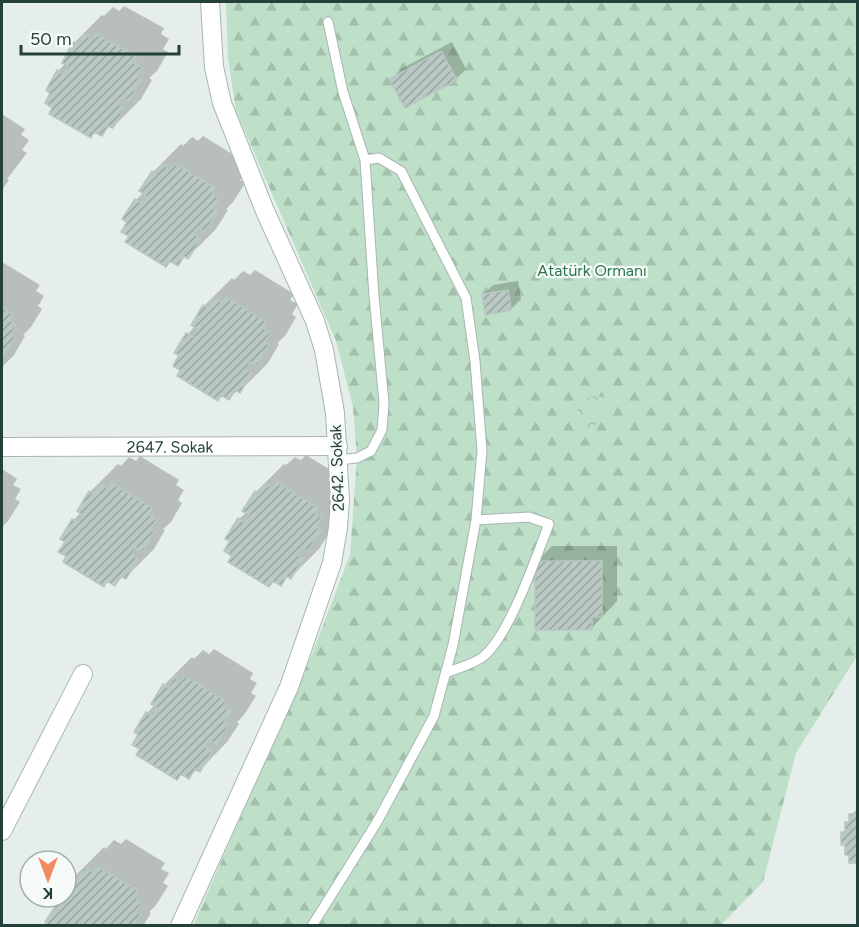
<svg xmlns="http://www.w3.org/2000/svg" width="859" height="927" viewBox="0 0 859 927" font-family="Figtree,sans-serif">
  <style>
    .forest { fill: url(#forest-firs) }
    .park { fill: url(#park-crowns) }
    .shadow { fill: #0003 }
    .building { fill: url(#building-hatch); stroke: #b7c8c2; stroke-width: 1.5 }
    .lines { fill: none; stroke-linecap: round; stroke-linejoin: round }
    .lane-casing { stroke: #a7b6b2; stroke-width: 11 }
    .street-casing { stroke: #a7b6b2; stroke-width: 20 }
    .lane { stroke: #fff; stroke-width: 9 }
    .street { stroke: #fff; stroke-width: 18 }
    .labels { text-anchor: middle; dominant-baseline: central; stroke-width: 4.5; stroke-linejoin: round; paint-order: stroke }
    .park-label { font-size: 16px; fill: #2e774d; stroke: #f6faf8 }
    .street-label { font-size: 16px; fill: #24403a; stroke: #f6faf8 }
  </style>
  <defs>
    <pattern id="forest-firs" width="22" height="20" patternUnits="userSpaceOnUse" patternTransform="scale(1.5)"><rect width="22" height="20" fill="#bedfc8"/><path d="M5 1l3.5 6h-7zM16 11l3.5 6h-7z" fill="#a3c0ad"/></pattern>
    <pattern id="park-crowns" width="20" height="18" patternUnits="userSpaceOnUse" patternTransform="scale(1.5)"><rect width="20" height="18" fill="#bedfc8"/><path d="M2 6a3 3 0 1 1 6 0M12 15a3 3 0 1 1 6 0" fill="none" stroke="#a3c0ad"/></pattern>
    <pattern id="building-hatch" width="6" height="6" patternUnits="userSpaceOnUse" patternTransform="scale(1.5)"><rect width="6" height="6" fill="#bac9c3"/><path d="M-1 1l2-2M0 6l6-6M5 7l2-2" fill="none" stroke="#97a59f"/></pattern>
  </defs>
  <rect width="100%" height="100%" fill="#e5eeea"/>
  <path class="forest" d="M226,2H857V656L796,753L763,882L721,925L193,926L312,654L350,555L357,458L353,407L336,341L236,111L228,58Z"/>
  <path class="park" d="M593,396L608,398L590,438C571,427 572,403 593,396Z"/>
  <path class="shadow" d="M124,6L164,28L161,34L169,39L163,49L168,52L157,71L149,78L152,80L141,99L113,127L111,125L102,134L96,131L91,136L55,107L58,71L66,63L74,43L102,15L104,16L113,7L119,11Z
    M452,42L466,69L456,79H391L401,69Z
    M2,114L25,129L21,135L29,140L22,150L27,153L7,179L9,180L2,190Z
    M203,136L242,160L246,170L240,180L245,183L233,202L226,209L228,210L216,229L188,257L186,256L178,264L171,260L166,265L131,236L129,221L125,218L136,200L144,192L153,172L181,144L183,146L192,137L198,141Z
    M2,262L40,285L36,291L44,296L38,306L42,309L31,327L23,335L25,336L14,355L2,367Z
    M255,270L294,294L290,300L298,304L292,314L296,317L285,336L277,343L279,344L268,363L240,391L238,390L229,398L223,394L218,399L183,370L181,355L176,352L188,334L195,326L204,306L232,278L234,280L243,271L250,275Z
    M518,281L521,299L511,309L483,295L493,285Z
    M306,455L345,479L341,485L349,490L343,500L336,521L329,529L331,530L319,549L291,577L289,575L281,584L274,580L269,585L234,555L232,541L239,519L247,512L256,492L284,464L286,465L295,457L301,460Z
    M140,456L179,480L176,485L184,490L178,500L182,503L171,522L163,529L165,530L154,549L126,577L124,576L115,584L109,580L103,585L68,556L67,541L62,538L74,520L81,512L90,492L118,464L121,466L129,457L136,461Z
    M2,469L17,479L13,485L21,489L15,499L20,502L8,521L2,527Z
    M552,546H617V601L592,628L537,561Z
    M214,649L253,673L250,679L257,683L251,693L256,696L244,715L237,722L239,724L227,742L200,770L197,769L189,777L182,773L177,778L142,749L147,713L155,705L164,685L192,657L194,659L203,650L209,654Z
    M858,808V862L846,843L843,833L846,830V823L851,818V815Z
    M126,839L165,863L161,869L169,873L163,883L168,886L156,905L149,912L151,913L143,926H51L48,921L59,902L66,897V891L76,875L104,847L106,849L114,840L121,844Z"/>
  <path class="building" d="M95,33L137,57L134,63L142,67L136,77L141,80L129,101L122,97L118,104L125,108L113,128L108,126L102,136L94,132L91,138L49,114L52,108L45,103L50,93L46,90L57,70L64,74L68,66L62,63L73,42L78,44L84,34L92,39Z
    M441,51L457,80L405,108L389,79Z
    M174,163L215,188L212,194L219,199L213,209L218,211L205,232L199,228L195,235L201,239L188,259L184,256L178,266L170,261L166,267L125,242L129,236L121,232L127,222L122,219L135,199L141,203L146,195L139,191L152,171L156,174L162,164L170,169Z
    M508,290L511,310L485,315L482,294Z
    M225,297L267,322L263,328L271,332L265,343L269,345L257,366L250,362L246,369L252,373L240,393L235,390L229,400L221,395L218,401L177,376L180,370L173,366L179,355L174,353L186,333L193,337L197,329L191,325L203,305L208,308L214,298L222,303Z
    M2,307L13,314L9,320L17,324L11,334L15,337L3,357L2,356Z
    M277,482L318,508L315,513L322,518L316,528L321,531L308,551L302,547L297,555L304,558L291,579L287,576L281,586L273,581L269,587L228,562L232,556L224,551L230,541L225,539L238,518L244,522L249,515L242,511L255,491L259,494L265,484L273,488Z
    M111,483L153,508L149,514L157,519L151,529L155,532L143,552L136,548L132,555L138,559L126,579L121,576L115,586L107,581L104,587L63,562L66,556L58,552L65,542L60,539L72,519L79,522L83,515L77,511L89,491L94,494L100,484L108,489Z
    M535,561H602V617H592V630H535Z
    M185,676L226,701L223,707L231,711L224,722L229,724L217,745L210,740L206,748L212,752L200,772L195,769L189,779L181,774L177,780L136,755L140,749L132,745L138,734L134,732L146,712L153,716L157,708L151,704L163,684L168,687L174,677L181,682Z
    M849,814H858V863H849V855H845V845H841V832H845V822H849Z
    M97,866L138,891L135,897L142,902L136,912L141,914L134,926H49L45,922L58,902L64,906L69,898L66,897V888L74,874L79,877L85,867L93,872Z"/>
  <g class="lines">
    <defs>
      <path id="lane" d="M328,22L343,92L365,160L374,296L384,403L382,430L371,451L357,458L338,460
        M446,673C457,668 475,664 484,656C510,634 536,557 549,524L529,517L476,520
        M312,926L377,822L434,716L453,645L476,520L482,451L475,361L466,298L401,171L379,158L365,160"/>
      <g id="street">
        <path id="s1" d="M2,447L338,446"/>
        <path d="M2,831L83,674"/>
        <path d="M180,926L289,687L332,563L338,528L340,500L335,413L324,350L315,321L265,211L222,103L214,67L210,2"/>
      </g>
    </defs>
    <use href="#lane" class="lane-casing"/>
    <use href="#street" class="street-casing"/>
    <use href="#lane" class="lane"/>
    <use href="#street" class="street"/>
  </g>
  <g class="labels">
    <g class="park-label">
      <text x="592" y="270">Atatürk Ormanı</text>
    </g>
    <g class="street-label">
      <text stroke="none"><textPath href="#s1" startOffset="168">2647. Sokak</textPath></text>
      <text transform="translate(337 468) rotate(-92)">2642. Sokak</text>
    </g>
  </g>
  <rect width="859" height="927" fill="none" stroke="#24403a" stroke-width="6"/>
  <g transform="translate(48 879) rotate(180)"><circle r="28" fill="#f6faf8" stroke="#a2b0ac" stroke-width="1.5"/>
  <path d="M0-4.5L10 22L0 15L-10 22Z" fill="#f08a61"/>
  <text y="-9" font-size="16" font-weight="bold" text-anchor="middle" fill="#24403a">K</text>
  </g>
  <path d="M21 45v9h158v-9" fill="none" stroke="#24403a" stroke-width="3"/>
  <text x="30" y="45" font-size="18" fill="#24403a" stroke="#f6faf8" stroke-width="4.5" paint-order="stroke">50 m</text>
</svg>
